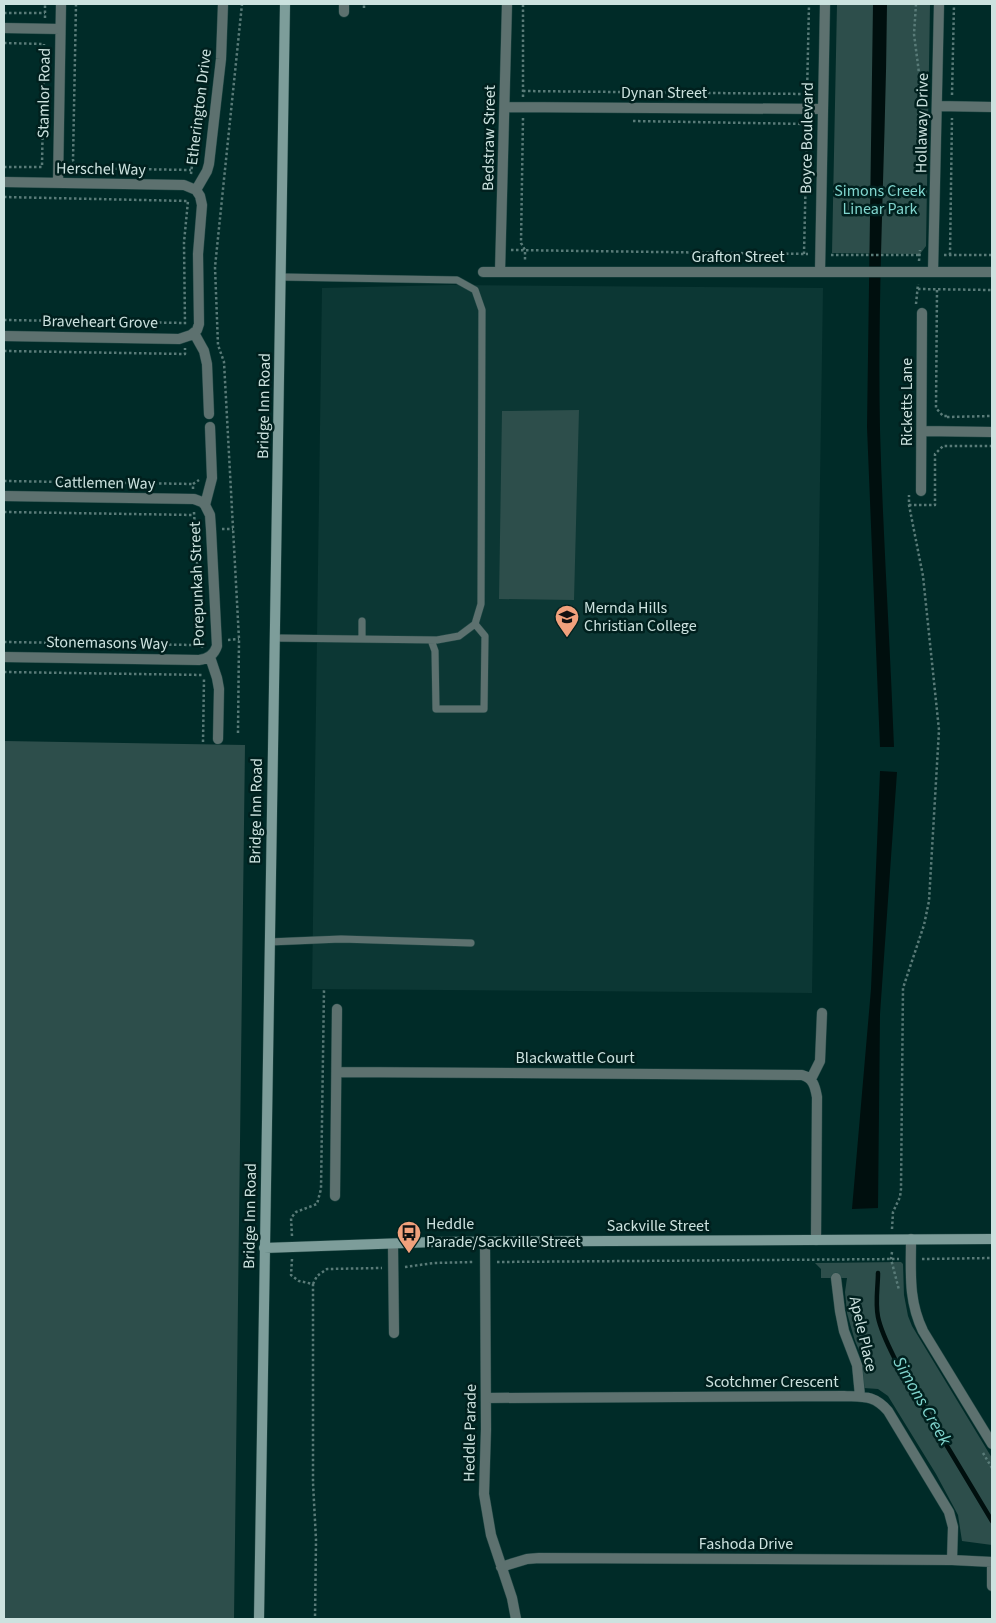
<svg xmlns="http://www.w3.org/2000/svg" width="996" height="1623" viewBox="0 0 996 1623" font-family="'Source Sans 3',sans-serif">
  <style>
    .built { fill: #0c3734 }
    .green { fill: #2d4e4b }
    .water { fill: #000f0e }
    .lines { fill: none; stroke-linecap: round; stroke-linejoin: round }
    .stream { stroke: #000f0e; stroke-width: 4.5 }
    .lane-casing { stroke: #214845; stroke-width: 8 }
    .street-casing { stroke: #214845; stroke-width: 11 }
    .secondary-casing { stroke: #214845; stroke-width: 11 }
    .path { stroke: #597b78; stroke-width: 2.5; stroke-dasharray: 2.5 2.5; stroke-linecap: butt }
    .lane { stroke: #5d716f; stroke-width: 7 }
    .street { stroke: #5d716f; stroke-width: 10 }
    .secondary { stroke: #7d9d9a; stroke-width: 10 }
    .labels { text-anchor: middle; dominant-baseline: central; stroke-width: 5; stroke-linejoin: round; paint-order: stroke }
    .street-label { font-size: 16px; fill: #cce2df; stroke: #00201e }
    .park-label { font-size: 16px; fill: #80d5ce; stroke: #00201e }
    .poi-label { font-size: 16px; fill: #cce2df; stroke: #00201e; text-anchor: start }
    .water-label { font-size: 18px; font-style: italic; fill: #80d5ce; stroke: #00201e }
  </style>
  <rect width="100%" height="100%" fill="#002b28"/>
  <path class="built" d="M450,285L823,288L812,993L312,989L322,288Z"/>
  <path class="green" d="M837,4H930L926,246L920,254L832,253Z
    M579,410L574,600L499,599L502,411Z
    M4,741L245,745L234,1619H4Z
    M901,1262L903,1264L904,1295L908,1316L912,1326L992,1458V1545L962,1541L958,1515L936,1474L888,1396L878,1389L864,1388L861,1366L863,1359L855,1341L847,1313L845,1292L847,1278H821V1269L815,1263Z"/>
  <path class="water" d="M873,4H887C886,146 877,288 880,430C883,536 890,642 894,747H880L867,427Z
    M880,771L897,772L880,1014L878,1208L852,1209L871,989Z"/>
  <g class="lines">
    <path class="stream" d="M878,1273C878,1287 875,1302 878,1317C881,1332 889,1347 896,1361L992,1521"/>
    <defs>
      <path id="lane" d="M275,638L437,640L459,636L475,624L481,604L482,310L475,290L457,280L281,277
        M362,639V621
        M431,640L435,651L436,709H484L485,636L475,624
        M269,942L341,939L471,943"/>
      <path id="street" d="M344,12V4
        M4,28L60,29
        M937,106L992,107
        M505,107L823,109
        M4,182L184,185L196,190
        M58,183L61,4
        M483,272H992
        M500,272L507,4
        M820,272L825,4
        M933,272L939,4
        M194,333L204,351L207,364L209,414
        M4,336L179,339L191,335L197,330L199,324L198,254L202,205L200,196L196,190L207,171L209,164L221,59L223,4
        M922,431L992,432
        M921,491L922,313
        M4,496L194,499L202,502L205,505
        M4,657L199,660C208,659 214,655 217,646L211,529L210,515L205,505L212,478L210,427
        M210,657L217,678L219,689L218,739
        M337,1072L802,1075C813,1078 815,1086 817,1097L816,1240
        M811,1079L820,1061L822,1013
        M335,1196L337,1009
        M911,1239C911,1272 908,1300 923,1331L992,1444
        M485,1243L486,1429L484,1494L491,1535L512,1598L516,1619
        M393,1245L394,1333
        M836,1278L840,1311L844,1331L857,1365L860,1396
        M486,1398L844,1396C864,1397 874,1395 888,1411L949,1512L953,1527L952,1560
        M992,1562V1586
        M501,1567L527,1559L539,1558L952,1560L992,1562"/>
      <path id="secondary" d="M264,1248L434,1242L992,1239
        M259,1619C266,1081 278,542 285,4"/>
    </defs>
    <use href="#lane" class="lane-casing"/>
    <use href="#street" class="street-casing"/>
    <use href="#secondary" class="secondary-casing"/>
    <path class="path" d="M76,4L73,160L76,172
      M916,4L914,34L919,73L923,137
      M364,8V4
      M4,13H45
      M45,18V4
      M4,43L44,44
      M205,81L208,51
      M523,91L807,94
      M807,95L809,4
      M952,95L954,4
      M523,97V4
      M523,118L521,243L525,250V261
      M633,121L807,124
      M4,167H42L44,44
      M69,168L191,170
      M191,174L195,138L202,106
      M4,197L188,201L184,242L185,325
      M511,250L808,254
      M804,254L807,123
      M831,255H921
      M944,255H992
      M950,255L952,118
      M919,261L920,250
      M918,289L992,290
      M937,290L936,408L943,416H947
      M916,304L918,284
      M4,320L185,323
      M4,351L185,354V348
      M947,417L992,416
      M4,481L193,484
      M193,489V484L199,480
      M909,505H935V454L943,446H992
      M4,512L194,515
      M194,512L202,648
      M222,529H233
      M228,640L239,639
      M4,642L194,645L203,642
      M4,672L204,675
      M238,733L239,639L224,362L218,345L215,267L242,4
      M203,742L204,679
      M892,1229L893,1212L900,1197L901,1189L903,988L924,925L929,901L939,730L923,576L909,505V495
      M292,1236L291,1218L296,1212L317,1204L321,1189L324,990
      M892,1252L891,1259L899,1290
      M292,1259L291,1275L299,1281L313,1284V1483L316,1540L315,1619
      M922,1259L992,1258
      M497,1262L899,1259
      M405,1267L434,1263L474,1262
      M313,1284L317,1276L327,1269L382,1268
      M983,1453L992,1468"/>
    <use href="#lane" class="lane"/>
    <use href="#street" class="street"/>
    <use href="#secondary" class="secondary"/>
  </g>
  <defs>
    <symbol id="school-pin" viewBox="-11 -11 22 30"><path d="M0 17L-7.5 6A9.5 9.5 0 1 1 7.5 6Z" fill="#f1a17c" stroke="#00201e"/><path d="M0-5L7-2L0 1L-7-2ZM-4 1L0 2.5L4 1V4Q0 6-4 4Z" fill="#111"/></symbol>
    <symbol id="bus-pin" viewBox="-11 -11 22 30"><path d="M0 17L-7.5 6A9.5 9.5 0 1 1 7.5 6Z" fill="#f1a17c" stroke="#00201e"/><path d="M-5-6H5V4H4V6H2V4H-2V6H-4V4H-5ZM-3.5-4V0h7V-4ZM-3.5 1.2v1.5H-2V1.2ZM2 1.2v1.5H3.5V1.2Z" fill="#111"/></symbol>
  </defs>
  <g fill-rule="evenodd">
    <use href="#school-pin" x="553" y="603" width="28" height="38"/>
    <use href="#bus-pin" x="395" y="1219" width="28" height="38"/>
  </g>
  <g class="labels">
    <g class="street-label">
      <text transform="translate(44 93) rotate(-89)">Stamlor Road</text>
      <text x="664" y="93">Dynan Street</text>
      <text transform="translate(199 107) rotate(-83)">Etherington Drive</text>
      <text transform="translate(922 123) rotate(-89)">Hollaway Drive</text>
      <text transform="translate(489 138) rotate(-89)">Bedstraw Street</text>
      <text transform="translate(807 138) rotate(-89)">Boyce Boulevard</text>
      <text transform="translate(101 169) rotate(1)">Herschel Way</text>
      <text x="738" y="257">Grafton Street</text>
      <text transform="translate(100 322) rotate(1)">Braveheart Grove</text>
      <text transform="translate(907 402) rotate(-90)">Ricketts Lane</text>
      <text transform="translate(264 406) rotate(-89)">Bridge Inn Road</text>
      <text transform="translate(105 483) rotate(1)">Cattlemen Way</text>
      <text transform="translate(197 584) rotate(-92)">Porepunkah Street</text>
      <text transform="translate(107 643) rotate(1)">Stonemasons Way</text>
      <text transform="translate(256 811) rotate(-89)">Bridge Inn Road</text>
      <text x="575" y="1058">Blackwattle Court</text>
      <text transform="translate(250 1216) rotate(-89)">Bridge Inn Road</text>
      <text x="658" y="1226">Sackville Street</text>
      <text transform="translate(863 1334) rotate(77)">Apele Place</text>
      <text x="772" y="1382">Scotchmer Crescent</text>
      <text transform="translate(470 1433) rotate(-89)">Heddle Parade</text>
      <text x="746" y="1544">Fashoda Drive</text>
    </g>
    <g class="park-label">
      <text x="880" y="191">Simons Creek<tspan x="880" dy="18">Linear Park</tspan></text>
    </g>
    <g class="poi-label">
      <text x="584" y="608">Mernda Hills<tspan x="584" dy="18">Christian College</tspan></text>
      <text x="426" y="1224">Heddle<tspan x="426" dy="18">Parade/Sackville Street</tspan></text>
    </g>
    <g class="water-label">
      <text transform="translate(922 1401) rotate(60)">Simons Creek</text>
    </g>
  </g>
  <rect width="996" height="1623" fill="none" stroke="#cce2df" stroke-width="10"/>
</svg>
